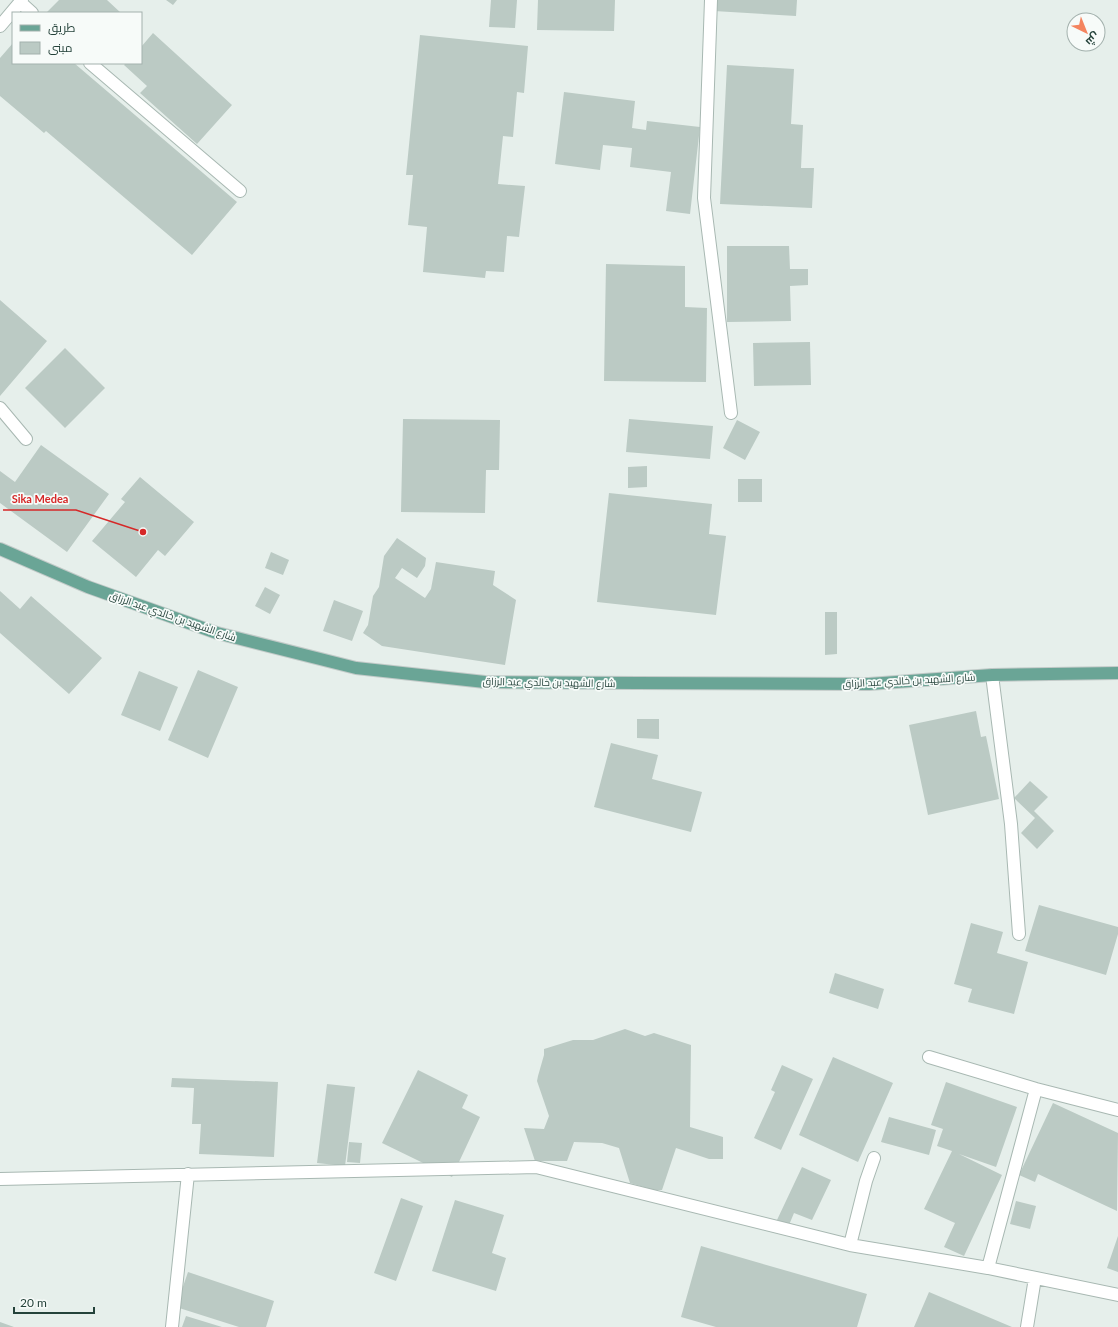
<svg xmlns="http://www.w3.org/2000/svg" width="1118" height="1327" viewBox="0 0 1118 1327" font-family="Lato,Cairo,sans-serif">
  <style>
    .building { fill: #bbcac4 }
    .lines { fill: none; stroke-linecap: round; stroke-linejoin: round }
    .minor-casing { stroke: #a8b8b2; stroke-width: 14 }
    .major-casing { stroke: #c2cac8; stroke-width: 14 }
    .minor { stroke: #fff; stroke-width: 12 }
    .major { stroke: #6aa596; stroke-width: 12 }
    .labels { text-anchor: middle; dominant-baseline: central; stroke-width: 3.5; stroke-linejoin: round; paint-order: stroke }
    .street-label { font-size: 10px; fill: #24423a; stroke: #f7fbf9 }
    .leader { fill: none; stroke: #d62828; stroke-width: 1.5 }
    .callout-dot { fill: #d62828; stroke: #f7fbf9; stroke-width: 1.5 }
    .callout-label { font-size: 11px; text-anchor: middle; font-weight: bold; fill: #d62828; stroke: #f7fbf9; stroke-width: 3.5; stroke-linejoin: round; paint-order: stroke }
  </style>
  <rect width="100%" height="100%" fill="#e6efeb"/>
  <path class="building" d="M59,0H107L121,13H47V12Z
    M166,0H177L173,5Z
    M491,0H517L515,28L489,27Z
    M538,0H615L614,31L537,30Z
    M715,0H797L796,16L714,11Z
    M153,33L232,105L197,144L140,93L147,86L124,65L126,63H141V47Z
    M420,35L528,46L524,93L517,92L513,137L503,136L498,184L525,186L519,237L507,236L504,272L486,271L485,278L423,272L427,227L408,225L413,175H406Z
    M13,43V63H74L237,202L192,255L46,131L44,133L0,96V58Z
    M727,65L794,69L791,124L803,125L801,168H814L812,208L720,204Z
    M564,92L635,101L632,128L646,130L647,121L700,127L690,214L666,211L671,172L630,167L632,148L603,145L600,170L555,164Z
    M727,246H789L790,269H808V285L790,286L791,321L727,322Z
    M606,264L685,266V307L707,308L706,382L604,381Z
    M0,300L47,341L0,396Z
    M810,342L811,385L754,386L753,343Z
    M65,348L105,388L65,428L25,388Z
    M403,419L500,420L499,470H486L485,513L401,512Z
    M629,419L713,426L710,459L626,452Z
    M737,420L760,432L745,460L723,448Z
    M41,445L109,494L67,552L0,503V471L15,482Z
    M647,466V487L628,488V467Z
    M140,477L194,522L165,556L158,550L136,577L92,541L125,502L121,499Z
    M738,479H762V502H738Z
    M609,493L712,504L709,534L726,536L716,615L597,602Z
    M397,538L426,558L425,566L417,578L402,568L395,578L425,598L431,589L436,562L495,571L493,585L516,600L505,665L382,646L363,633L368,625L373,596L379,587L384,556Z
    M271,552L289,560L283,575L265,568Z
    M265,587L280,595L270,614L255,606Z
    M0,591L20,609L31,596L102,658L69,694L0,633Z
    M334,600L363,611L352,641L323,631Z
    M825,612H837V654L825,655Z
    M198,670L238,687L208,758L168,740Z
    M139,671L178,687L160,731L121,715Z
    M976,711L981,737L986,736L999,799L928,815L909,725Z
    M637,719H659V739L637,738Z
    M611,743L658,755L652,779L702,792L691,832L594,807Z
    M1030,781L1048,797L1034,811L1054,831L1037,849L1021,833L1035,818L1014,798Z
    M1039,905L1118,927V934L1106,975L1025,951Z
    M971,923L1003,932L997,953L1028,962L1014,1014L968,1002L972,989L954,984Z
    M835,973L884,989L878,1009L829,993Z
    M625,1029L645,1036L654,1033L691,1045L690,1127L723,1137V1159H709L676,1148L662,1190H654L630,1183L619,1148L602,1143L574,1142L567,1161H535L524,1128L544,1129L549,1116L537,1081L538,1076L544,1055V1049L573,1040H593Z
    M833,1057L893,1083L858,1162L799,1135Z
    M782,1065L813,1079L781,1150L754,1138L775,1092L771,1090Z
    M418,1070L468,1095L462,1108L480,1117L452,1177L382,1143Z
    M172,1078L278,1082L274,1157L199,1154L201,1124H192L194,1088L171,1087Z
    M946,1082L1017,1107L996,1167L959,1154L1002,1175L964,1256L944,1247L955,1223L924,1209L952,1151L937,1146L943,1129L931,1125Z
    M327,1084L355,1087L345,1166L317,1163Z
    M1053,1103L1118,1133L1117,1211L1038,1174L1035,1182L1019,1175Z
    M889,1117L936,1130L929,1155L881,1142Z
    M349,1142L362,1143L360,1163L347,1162Z
    M802,1167L831,1180L812,1220L794,1213L789,1225L777,1220Z
    M401,1198L423,1206L396,1281L374,1273Z
    M455,1200L504,1215L492,1253L506,1258L496,1291L432,1271Z
    M1016,1201L1036,1206L1030,1229L1010,1224Z
    M1118,1236V1272L1107,1268Z
    M701,1246L867,1294L857,1327H716L681,1317Z
    M188,1272L274,1301L266,1327H239L176,1307Z
    M929,1292L1012,1327H914Z
    M186,1316L222,1327H182Z
    M0,1322L14,1327H0Z"/>
  <g class="lines">
    <defs>
      <path id="minor" d="M711,0L704,198L731,413
        M20,2L32,13
        M0,26L22,0
        M90,63L240,191
        M0,408L26,439
        M992,675L1011,824L1019,934
        M929,1057L1036,1089L1118,1110
        M0,1179L536,1167L850,1245L988,1268L1118,1295
        M850,1245L866,1181L874,1158
        M988,1268L1036,1089
        M172,1327L188,1174
        M1027,1327L1035,1278"/>
      <path id="major" d="M0,549L88,587L217,633L356,668L485,682L637,683L869,684L992,675L1118,673"/>
    </defs>
    <use href="#minor" class="minor-casing"/>
    <use href="#major" class="major-casing"/>
    <use href="#minor" class="minor"/>
    <use href="#major" class="major"/>
  </g>
  <g class="labels">
    <g class="street-label">
      <text transform="translate(173 616) rotate(19)">شارع الشهيد بن خالدي عبد الرزاق</text>
      <text transform="translate(909 680) rotate(-3)">شارع الشهيد بن خالدي عبد الرزاق</text>
      <text transform="translate(549 682) rotate(1)">شارع الشهيد بن خالدي عبد الرزاق</text>
    </g>
  </g>
  <path class="leader" d="M143 532L76 510H3"/>
  <circle class="callout-dot" cx="143" cy="532" r="4"/>
  <g class="callout-label">
    <text x="40" y="503">Sika Medea</text>
  </g>
  <rect x="12" y="12" width="130" height="52" fill="#f7fbf9" stroke="#a3b1ad"/>
  <rect x="20" y="25" width="20" height="6" fill="#6aa596" stroke="#a3b1ad"/>
  <text x="48" y="32" font-size="12" fill="#24423a">طريق</text>
  <rect x="20" y="42" width="20" height="12" fill="#bbcac4" stroke="#a3b1ad"/>
  <text x="48" y="52" font-size="12" fill="#24423a">مبنى</text>
  <g transform="translate(1086 32) rotate(137)"><circle r="19" fill="#f7fbf9" stroke="#a3b1ad"/>
  <path d="M0-3L7 15L0 10L-7 15Z" fill="#f4845f"/>
  <text y="-6" font-size="11" font-weight="bold" text-anchor="middle" fill="#24423a">ش</text>
  </g>
  <path d="M14 1307v6h80v-6" fill="none" stroke="#24423a" stroke-width="2"/>
  <text x="20" y="1307" font-size="12" fill="#24423a" stroke="#f7fbf9" stroke-width="3" paint-order="stroke">20 m</text>
</svg>
